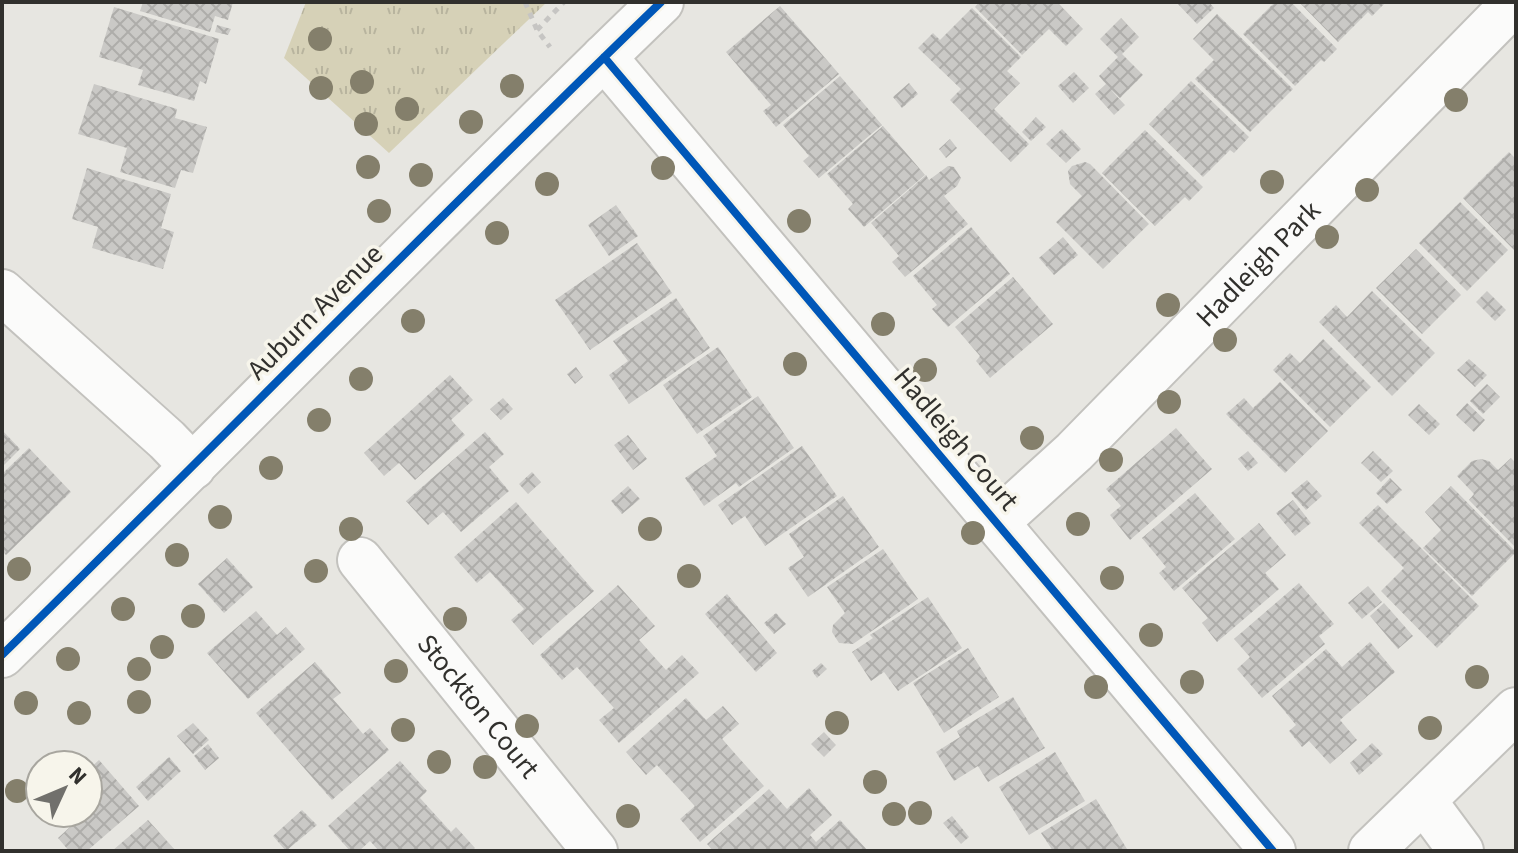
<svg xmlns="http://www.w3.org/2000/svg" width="1518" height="853" viewBox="0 0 1518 853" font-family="'Source Sans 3',sans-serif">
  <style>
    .grass { fill: url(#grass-tufts) }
    .building { fill: url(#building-cross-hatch) }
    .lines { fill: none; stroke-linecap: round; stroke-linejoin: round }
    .street-casing { stroke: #c3c2be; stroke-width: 48 }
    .secondary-casing { stroke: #c3c2be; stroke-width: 48 }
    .path { stroke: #c6c5c3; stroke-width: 5; stroke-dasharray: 6 6; stroke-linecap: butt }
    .street { stroke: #fbfbfa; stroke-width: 44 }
    .secondary { stroke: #fbfbfa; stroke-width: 44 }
    .cycleway-casing { stroke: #f7f5eb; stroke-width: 13 }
    .cycleway { stroke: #0057b8; stroke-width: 8 }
    .tree { fill: #847f6b }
    .labels { text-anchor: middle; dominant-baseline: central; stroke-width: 7; stroke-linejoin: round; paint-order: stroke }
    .street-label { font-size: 28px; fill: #31302d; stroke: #f7f5eb }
  </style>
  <defs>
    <pattern id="grass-tufts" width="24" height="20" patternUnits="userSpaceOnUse" patternTransform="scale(2)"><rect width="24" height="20" fill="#d6d1b7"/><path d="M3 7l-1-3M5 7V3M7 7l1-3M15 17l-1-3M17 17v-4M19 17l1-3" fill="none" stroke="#b8b49e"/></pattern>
    <pattern id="building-cross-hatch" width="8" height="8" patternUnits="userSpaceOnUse" patternTransform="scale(2)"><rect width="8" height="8" fill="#cac9c6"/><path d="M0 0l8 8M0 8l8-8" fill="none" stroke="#aeadaa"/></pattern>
  </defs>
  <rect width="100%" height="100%" fill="#e7e6e1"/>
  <path class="grass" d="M306,2H547L389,153L284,58Z"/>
  <path class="building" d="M143,2H233L228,20L215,16L210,32L140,11Z
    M979,2H1057L1083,29L1066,46L1049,29L1022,55L975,7Z
    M1176,2H1209L1214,8L1197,24Z
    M1275,2H1291L1337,49L1324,62L1321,60L1295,86L1243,34Z
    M1299,2H1386L1372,16L1368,12L1338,42Z
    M780,6L839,74L776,127L763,111L771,105L726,52Z
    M114,7L219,39L206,84L200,81L194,101L138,85L143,70L99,57Z
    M972,8L1021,57L1007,71L1020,83L994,109L1029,144L1011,162L950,100L961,89L918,48L933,33L940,40Z
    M1217,14L1293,89L1250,132L1195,79L1214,60L1193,39Z
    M1121,18L1139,37L1122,54L1143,75L1120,98L1110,89L1125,105L1114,115L1095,94L1106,84L1099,76L1118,57L1100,39Z
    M217,25L231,29L228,35L215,32Z
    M1074,72L1089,88L1073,103L1058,86Z
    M840,76L882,125L819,178L803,161L809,156L783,125Z
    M1191,81L1249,137L1234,153L1230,150L1203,177L1149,124Z
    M909,83L918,94L902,108L893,97Z
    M94,84L177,109L175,118L207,127L193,173L181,170L175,188L120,172L127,148L78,134Z
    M1036,117L1046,127L1031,141L1022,132Z
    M883,126L925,175L864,227L848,209L853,204L827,174Z
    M1062,129L1081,149L1066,163L1046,144Z
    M1145,130L1203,187L1189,201L1185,197L1155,226L1102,173Z
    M950,139L957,148L946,158L939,149Z
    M1509,152L1516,159V252L1463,198Z
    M1085,162L1090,164L1149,224L1103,269L1056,222L1082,196L1070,184L1068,171L1072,166Z
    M948,166L954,167L961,178L957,186L944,196L968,224L905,277L892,262L899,256L871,223L926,175L929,180Z
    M87,168L171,194L161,228L174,232L163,269L92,248L98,227L72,219Z
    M1460,202L1508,250L1467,291L1419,243Z
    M616,205L638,236L609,256L588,225Z
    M971,227L1010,274L948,327L932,309L937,305L913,276Z
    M1063,237L1078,255L1054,275L1039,258Z
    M637,243L672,293L590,350L555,300Z
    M1416,249L1461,295L1422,334L1376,288Z
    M1013,277L1053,324L990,378L976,361L980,356L955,327Z
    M1372,291L1435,353L1392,396L1319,322L1336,305L1347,317Z
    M1487,291L1506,310L1495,321L1476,302Z
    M676,298L710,348L629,404L609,375L628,361L613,341Z
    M1323,339L1371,387L1330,427L1273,370L1290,353L1300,363Z
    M718,347L752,397L697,434L663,385Z
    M1469,359L1487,375L1475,387L1457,370Z
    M576,367L583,377L575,384L567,374Z
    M450,375L473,400L451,420L465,435L415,480L399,463L384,476L364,453Z
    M1280,382L1328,431L1285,473L1226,414L1244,398L1253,408Z
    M1487,384L1500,397L1483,414L1470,401Z
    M758,396L794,448L739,487L736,483L704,506L685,478L717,456L703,436Z
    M503,398L513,409L501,420L490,409Z
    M1467,403L1485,420L1474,432L1456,415Z
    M1419,404L1440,424L1429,435L1408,415Z
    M1176,428L1212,469L1130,540L1110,515L1121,506L1106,489Z
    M2,430L20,449L2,467Z
    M485,432L504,454L489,467L509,491L461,532L443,512L428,525L406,501Z
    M628,435L647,459L633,470L614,445Z
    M802,446L837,496L765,546L745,516L732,525L718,505Z
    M29,448L71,492L6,555L2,551V474Z
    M1248,451L1258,463L1248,471L1238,459Z
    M1373,451L1393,471L1381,482L1361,463Z
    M1511,458L1516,463V548L1469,500L1474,494L1457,476L1472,461L1481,459L1489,461L1498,470Z
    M532,472L541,482L528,494L519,484Z
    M1390,478L1402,490L1387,504L1376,493Z
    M1307,480L1322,496L1306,510L1291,493Z
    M628,486L640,499L622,514L611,501Z
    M1451,486L1516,552L1472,596L1423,548L1441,530L1425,512Z
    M1195,493L1235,539L1174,591L1159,573L1166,567L1142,538Z
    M843,496L879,547L808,597L788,568L804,557L789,534Z
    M1293,500L1311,523L1295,536L1276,513Z
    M516,502L594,591L533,645L511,620L524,609L490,572L477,583L454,557Z
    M1378,505L1479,606L1437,648L1381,591L1404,568L1359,523Z
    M1259,523L1286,555L1265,573L1279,589L1217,642L1202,623L1208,618L1182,588Z
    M883,549L918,599L853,644L839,643L832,632L833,625L845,613L827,587Z
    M227,558L253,587L224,613L198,584Z
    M1299,583L1334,624L1319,636L1325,644L1262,698L1237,669L1250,657L1234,639Z
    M618,585L655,626L639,640L666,670L682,655L699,673L619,743L599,720L614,708L577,667L562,680L540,655Z
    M1368,586L1382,602L1362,619L1348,603Z
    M727,594L777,653L756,672L705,614Z
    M928,597L962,648L898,691L884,672L871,681L852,652L873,638L870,635Z
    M1384,603L1413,636L1398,649L1370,616Z
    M256,611L277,635L286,627L305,649L248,699L207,653Z
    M776,613L786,624L774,634L764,623Z
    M1370,642L1395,672L1340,720L1357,740L1330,764L1309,741L1302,747L1289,731L1296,725L1272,696L1326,649L1342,667Z
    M968,648L999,697L944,733L913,683Z
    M315,662L341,693L333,699L346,714L363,734L370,728L389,750L332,800L256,713Z
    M821,663L827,669L817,678L812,671Z
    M1013,697L1045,748L988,782L978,766L954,781L936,752L960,737L957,731Z
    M686,698L706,720L723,706L739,724L722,739L764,786L700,842L680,819L695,806L657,765L646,775L626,752Z
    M193,723L209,740L193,754L177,736Z
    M824,732L836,745L824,757L811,744Z
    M1372,743L1383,754L1359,775L1350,763Z
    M208,744L219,758L205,770L194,756Z
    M1055,752L1085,801L1029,835L999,787Z
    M169,757L181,771L148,801L136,787Z
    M99,760L139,806L87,851H69L58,838L70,827L58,813H88V770Z
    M400,761L427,791L420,798L451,832L456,827L475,848L472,851H379L370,841L359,851H350L328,826Z
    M809,788L832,815L810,835L816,842L840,820L868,851H713L707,844L769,789L787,809Z
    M1096,799L1127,849L1124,851H1053L1041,833Z
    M302,810L317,825L286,851L273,836Z
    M952,816L969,837L961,844L943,823Z
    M148,820L176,851H112Z"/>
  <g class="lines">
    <defs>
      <g id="street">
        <path d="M604,57L1273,851"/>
        <path d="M2,292L167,440L193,467"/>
        <path id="s1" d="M998,521L1074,452L1515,2"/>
        <path id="s2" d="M360,560L595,851"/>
        <path d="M1424,801L1461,851"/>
        <path d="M1371,851L1516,710"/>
      </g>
      <path id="secondary" d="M2,655C223,438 438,217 661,2"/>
    </defs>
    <use href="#street" class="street-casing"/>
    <use href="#secondary" class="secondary-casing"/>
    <path class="path" d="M525,2L537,30L550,47
      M537,30L564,2"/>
    <use href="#street" class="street"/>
    <use href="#secondary" class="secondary"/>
    <defs>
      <path id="cycleway" d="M604,57L1273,851
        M2,655C223,438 438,217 661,2"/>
    </defs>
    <use href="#cycleway" class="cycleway-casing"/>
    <use href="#cycleway" class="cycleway"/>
  </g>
  <g class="tree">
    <circle cx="320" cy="39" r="12"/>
    <circle cx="362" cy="82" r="12"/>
    <circle cx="512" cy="86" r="12"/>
    <circle cx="321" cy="88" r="12"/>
    <circle cx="1456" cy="100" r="12"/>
    <circle cx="407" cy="109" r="12"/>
    <circle cx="471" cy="122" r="12"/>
    <circle cx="366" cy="124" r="12"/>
    <circle cx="368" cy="167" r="12"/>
    <circle cx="663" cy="168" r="12"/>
    <circle cx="421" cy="175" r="12"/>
    <circle cx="1272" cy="182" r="12"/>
    <circle cx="547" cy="184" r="12"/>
    <circle cx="1367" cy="190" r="12"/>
    <circle cx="379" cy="211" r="12"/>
    <circle cx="799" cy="221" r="12"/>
    <circle cx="497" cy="233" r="12"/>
    <circle cx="1327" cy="237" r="12"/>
    <circle cx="1168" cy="305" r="12"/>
    <circle cx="413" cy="321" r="12"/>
    <circle cx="883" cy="324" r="12"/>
    <circle cx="1225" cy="340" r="12"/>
    <circle cx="795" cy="364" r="12"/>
    <circle cx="925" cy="370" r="12"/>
    <circle cx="361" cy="379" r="12"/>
    <circle cx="1169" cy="402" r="12"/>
    <circle cx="319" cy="420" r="12"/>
    <circle cx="1032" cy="438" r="12"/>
    <circle cx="1111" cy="460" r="12"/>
    <circle cx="271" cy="468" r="12"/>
    <circle cx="220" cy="517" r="12"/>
    <circle cx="1078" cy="524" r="12"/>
    <circle cx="351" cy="529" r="12"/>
    <circle cx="650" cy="529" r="12"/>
    <circle cx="973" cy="533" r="12"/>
    <circle cx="177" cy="555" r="12"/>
    <circle cx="19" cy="569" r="12"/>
    <circle cx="316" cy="571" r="12"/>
    <circle cx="689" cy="576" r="12"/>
    <circle cx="1112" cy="578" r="12"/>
    <circle cx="123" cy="609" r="12"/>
    <circle cx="193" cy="616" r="12"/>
    <circle cx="455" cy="619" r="12"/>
    <circle cx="1151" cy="635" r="12"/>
    <circle cx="162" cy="647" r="12"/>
    <circle cx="68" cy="659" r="12"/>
    <circle cx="139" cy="669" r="12"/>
    <circle cx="396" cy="671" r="12"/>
    <circle cx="1477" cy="677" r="12"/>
    <circle cx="1192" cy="682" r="12"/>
    <circle cx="1096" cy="687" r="12"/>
    <circle cx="139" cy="702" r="12"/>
    <circle cx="26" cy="703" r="12"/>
    <circle cx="79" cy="713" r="12"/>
    <circle cx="837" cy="723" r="12"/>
    <circle cx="527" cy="726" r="12"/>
    <circle cx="1430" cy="728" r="12"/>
    <circle cx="403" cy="730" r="12"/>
    <circle cx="439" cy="762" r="12"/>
    <circle cx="485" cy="767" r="12"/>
    <circle cx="875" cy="782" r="12"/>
    <circle cx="17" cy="791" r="12"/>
    <circle cx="920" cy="813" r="12"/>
    <circle cx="894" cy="814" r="12"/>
    <circle cx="628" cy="816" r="12"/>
  </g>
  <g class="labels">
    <g class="street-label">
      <text stroke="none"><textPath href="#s1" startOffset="366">Hadleigh Park</textPath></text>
      <text transform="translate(315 312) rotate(-45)">Auburn Avenue</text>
      <text transform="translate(956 439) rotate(50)">Hadleigh Court</text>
      <text stroke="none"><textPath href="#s2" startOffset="188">Stockton Court</textPath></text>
    </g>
  </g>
  <rect width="1518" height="853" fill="none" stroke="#31302d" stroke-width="8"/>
  <g transform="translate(64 789) rotate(46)"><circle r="38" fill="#f7f5eb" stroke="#a8a69f" stroke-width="2"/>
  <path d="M0-6L14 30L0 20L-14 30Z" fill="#71706c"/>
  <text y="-12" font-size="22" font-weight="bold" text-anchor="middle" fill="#31302d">N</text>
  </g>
</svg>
